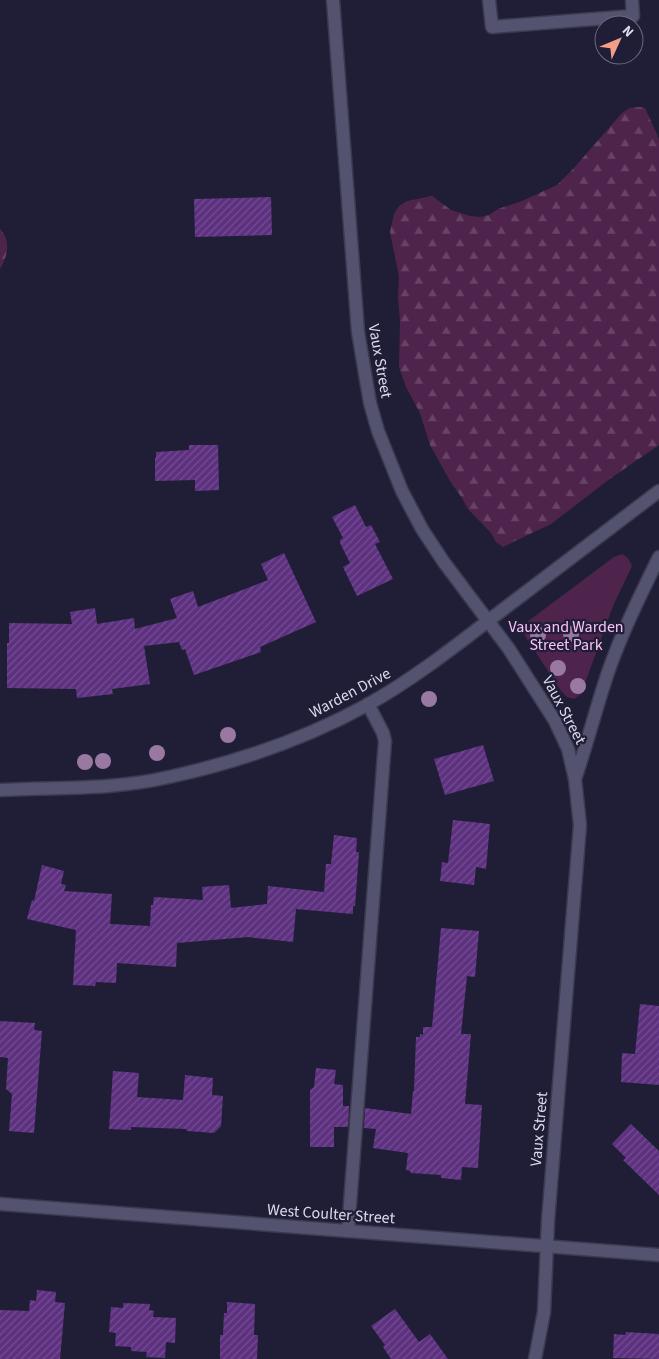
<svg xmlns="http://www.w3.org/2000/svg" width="659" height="1359" viewBox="0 0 659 1359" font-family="'Source Sans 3',sans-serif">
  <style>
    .green { fill: #4e244c }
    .forest { fill: url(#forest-firs) }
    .building { fill: url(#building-hatch) }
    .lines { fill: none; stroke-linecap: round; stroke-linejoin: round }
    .service-casing { stroke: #3c3a4f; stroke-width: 15 }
    .minor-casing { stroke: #3c3a4f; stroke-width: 15 }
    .service { stroke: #53526f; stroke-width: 12 }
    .minor { stroke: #53526f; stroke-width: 12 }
    .tree { fill: #9978a1 }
    .labels { text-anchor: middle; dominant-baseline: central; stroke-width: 4.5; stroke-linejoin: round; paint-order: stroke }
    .street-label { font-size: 16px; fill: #dbdbec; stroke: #201e37 }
    .park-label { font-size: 16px; fill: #fcc2f7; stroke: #201e37 }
  </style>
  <defs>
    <pattern id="forest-firs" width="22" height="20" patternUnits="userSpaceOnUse" patternTransform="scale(1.25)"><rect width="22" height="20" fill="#4e244c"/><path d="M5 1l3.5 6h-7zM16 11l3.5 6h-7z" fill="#674366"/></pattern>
    <pattern id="building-hatch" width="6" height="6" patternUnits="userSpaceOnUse" patternTransform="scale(1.25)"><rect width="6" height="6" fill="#5d317f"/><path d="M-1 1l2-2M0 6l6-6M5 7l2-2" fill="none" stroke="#744e91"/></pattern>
  </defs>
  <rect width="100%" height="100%" fill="#201e37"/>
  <path class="green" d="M622,554L628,558L632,566L613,606L581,694L574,699L567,697L561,691L525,636L523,628L527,622L614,557Z"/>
  <path class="forest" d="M640,107L645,108L659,139V445L611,478L551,524L503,547L496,542L491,533L468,509L462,498L450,481L430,445L420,413L406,387L399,367L400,321L398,297L399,276L390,232L394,214L399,206L407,201L432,196L451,210L470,216L480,217L489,215L498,209L522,201L557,185L573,169L622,113L630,108Z
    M0,229C11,241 8,255 0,269Z"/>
  <path class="building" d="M271,197L272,235L195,237L194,199Z
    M189,445H218L219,490L195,491V480L155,481V458H156V452L189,450Z
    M355,505L366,527L371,525L380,542L375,544L393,579L357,596L343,567L350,563L340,543V540L343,538L332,517Z
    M284,553L316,622L260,647L261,652L194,675L185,649L182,650L179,642L144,646L150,684L112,689L113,694L77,698L76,689L7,688V643H9V623L72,624L70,612L95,608L97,624L134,618L135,629L177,618L170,599L193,591L198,607L268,580L261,564Z
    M483,745L494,781L445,795L434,759Z
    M453,820L490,824L486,869L476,867L474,885L440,881L442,862L448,863Z
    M334,835L357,838L356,852H359L355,906H353V914L296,909L293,942L248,937L177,943L176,967L117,963L116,983L96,982L95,986L73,985L76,930L27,919L32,900L34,901L42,865L64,871L61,884L66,885L64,891L112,894L110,924L150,926L151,905H153L154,897L203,900L202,887L229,885L231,908L267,904L268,886L324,892L326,864H331Z
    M441,928L479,931L475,977L467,976L461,1034H471L465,1104L482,1105L478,1168L462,1167L461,1180L441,1178V1175L411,1173L410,1171L406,1170L408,1153L373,1148L376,1129L364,1128L365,1108L411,1114L413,1091H414L416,1037H420V1034L423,1035V1027H432Z
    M640,1004L659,1006V1085L621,1082L622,1053L635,1054Z
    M0,1021L35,1023L34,1030L42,1031L34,1133L9,1131L12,1094L6,1089L8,1058L0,1057Z
    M316,1068L336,1070L334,1084L343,1085V1106H349L348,1127H334V1147H310V1090L314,1087Z
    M113,1071L139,1073L137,1097L183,1100L185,1075L213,1078L212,1095L223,1096L221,1126L214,1133L187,1131L186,1129L131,1127V1130L109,1129Z
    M631,1124L659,1151V1195L623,1160L626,1158L612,1144Z
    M37,1290L56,1292L55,1302L65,1303L60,1359H0V1310L29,1311L30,1300L36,1301Z
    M227,1302L255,1304L254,1335H258L257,1359H220V1335H223L224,1313H227Z
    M123,1303L150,1304L149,1310L154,1311L153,1317L176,1318L175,1343L166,1342L165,1358L146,1357L147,1352L131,1351V1347L115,1346L116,1333L109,1332L111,1307L123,1308Z
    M395,1309L419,1342L430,1334L448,1359H391L383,1347L385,1345L371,1326Z
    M626,1332L659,1334V1359L613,1358L614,1334L625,1335Z"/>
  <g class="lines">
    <defs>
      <path id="service" d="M489,0L492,27L633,16L632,0
        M348,1231L385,741L383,733L368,704"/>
      <path id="minor" d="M333,0L358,332L370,403L378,431L402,491L422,529L443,561L509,649L555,721L568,749L575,779L580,825L548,1221L544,1312L535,1359
        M575,779C585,750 593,720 602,691C616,644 638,600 659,557
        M0,790C57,787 113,790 169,777C238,762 305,739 367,705C410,681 449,651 488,621C545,578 602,534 659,491
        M0,1204L659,1255"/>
    </defs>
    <use href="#service" class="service-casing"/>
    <use href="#minor" class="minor-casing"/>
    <use href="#service" class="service"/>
    <use href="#minor" class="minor"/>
  </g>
  <g class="tree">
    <circle cx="571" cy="634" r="8"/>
    <circle cx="538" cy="635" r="8"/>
    <circle cx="558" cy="668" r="8"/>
    <circle cx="578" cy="686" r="8"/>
    <circle cx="429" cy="699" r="8"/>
    <circle cx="228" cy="735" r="8"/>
    <circle cx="157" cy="753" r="8"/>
    <circle cx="103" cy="761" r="8"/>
    <circle cx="85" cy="762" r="8"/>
  </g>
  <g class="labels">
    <g class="street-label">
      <text transform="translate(380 361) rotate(80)">Vaux Street</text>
      <text transform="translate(350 693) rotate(-28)">Warden Drive</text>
      <text transform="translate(564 710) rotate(62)">Vaux Street</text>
      <text transform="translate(539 1129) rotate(-85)">Vaux Street</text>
      <text transform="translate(331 1214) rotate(4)">West Coulter Street</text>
    </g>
    <g class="park-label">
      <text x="566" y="627">Vaux and Warden<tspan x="566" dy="18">Street Park</tspan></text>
    </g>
  </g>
  <g transform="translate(619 40) rotate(46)"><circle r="24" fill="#201e37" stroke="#6b6a7f"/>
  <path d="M0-4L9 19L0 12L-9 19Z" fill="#f49e8a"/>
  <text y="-8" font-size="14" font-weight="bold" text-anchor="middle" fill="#dbdbec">N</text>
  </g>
</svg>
